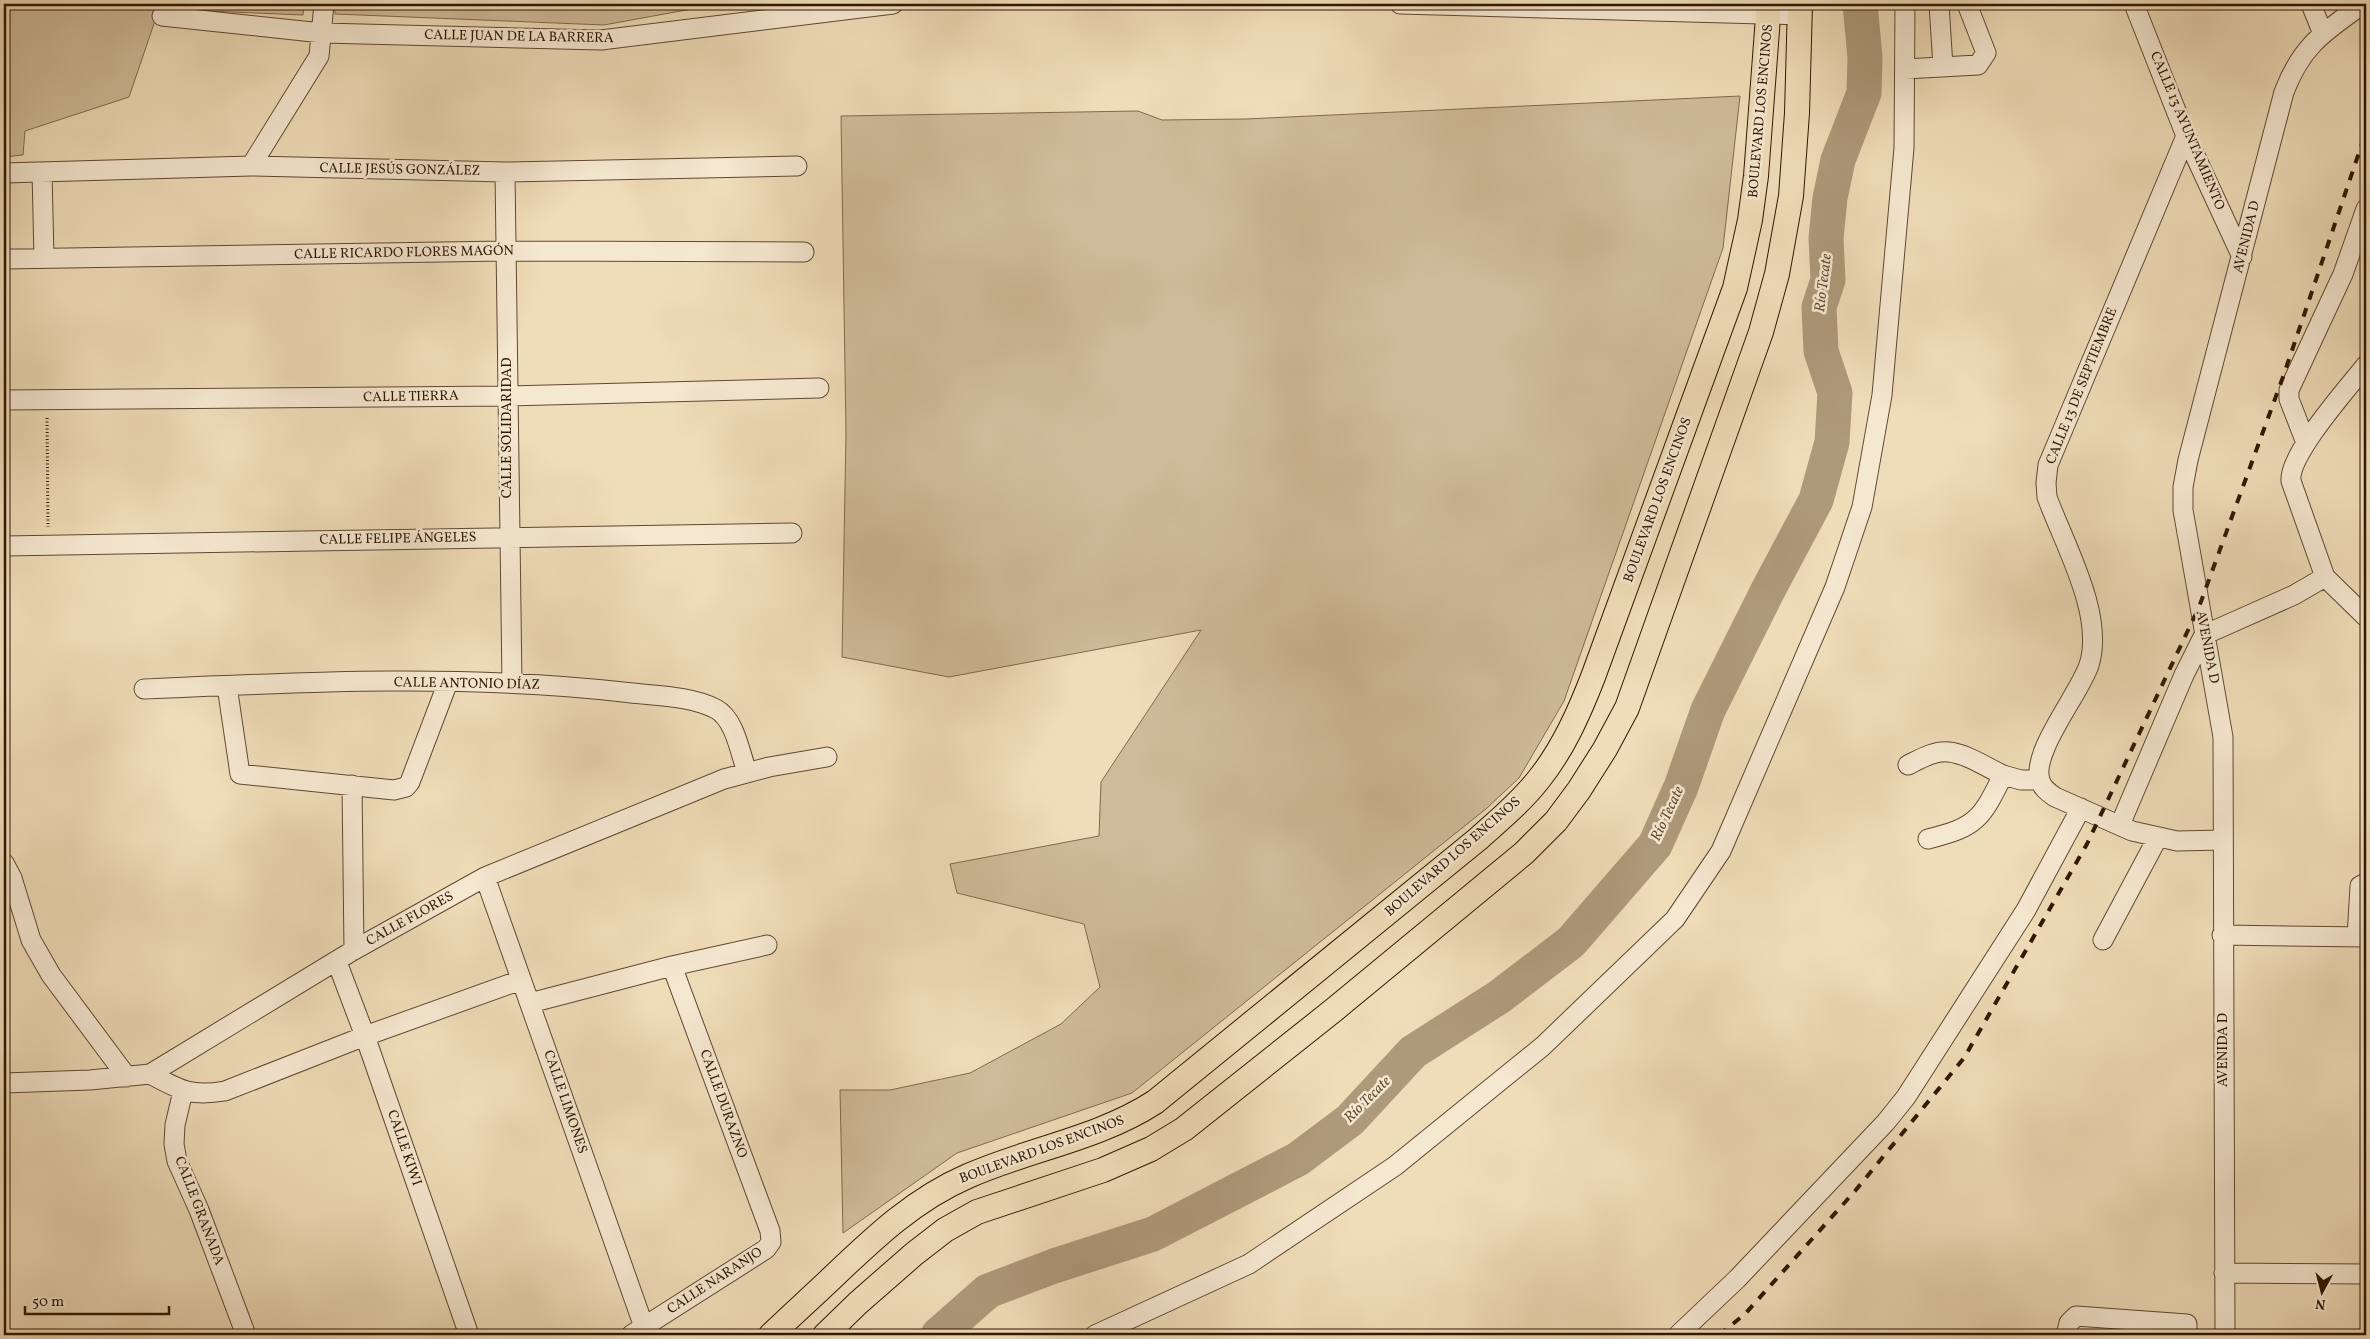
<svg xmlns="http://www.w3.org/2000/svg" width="2370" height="1339" viewBox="0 0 2370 1339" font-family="Vollkorn,serif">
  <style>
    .green { fill: #cfbb99; stroke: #80694e }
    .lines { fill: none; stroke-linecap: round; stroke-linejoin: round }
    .river { stroke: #ae997a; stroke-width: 35 }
    .minor-casing { stroke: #604830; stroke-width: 21 }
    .major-casing { stroke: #301703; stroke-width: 26 }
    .path { stroke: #301703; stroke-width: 3; stroke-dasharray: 1 2.5; stroke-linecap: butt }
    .minor { stroke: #f5e8d1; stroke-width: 19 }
    .major { stroke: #efdcb8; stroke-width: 24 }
    .rail { stroke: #301703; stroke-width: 4; stroke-dasharray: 9 9; stroke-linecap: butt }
    .labels { text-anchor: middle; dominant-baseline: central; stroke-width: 5; stroke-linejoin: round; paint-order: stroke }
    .street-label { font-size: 14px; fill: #301703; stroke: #f5e8d1 }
    .water-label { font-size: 15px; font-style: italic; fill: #624b33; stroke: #f5e8d1 }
  </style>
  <rect width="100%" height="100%" fill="#efdcb8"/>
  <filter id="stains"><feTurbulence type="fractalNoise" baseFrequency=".004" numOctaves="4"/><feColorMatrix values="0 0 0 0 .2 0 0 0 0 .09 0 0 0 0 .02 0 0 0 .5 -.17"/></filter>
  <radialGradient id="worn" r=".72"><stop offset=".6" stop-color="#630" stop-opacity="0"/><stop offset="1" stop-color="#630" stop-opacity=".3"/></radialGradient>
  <path class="green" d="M4,4H304L303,15L159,9L129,97L25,131L23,155L4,157Z
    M335,4H719L604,25L335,14Z
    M1740,96L1723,248L1564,701L1519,778L1487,808L1132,1093L957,1153L843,1233L840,1090H890L970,1073L1061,1024L1100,987L1084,924L957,893L950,864L1099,836L1101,782L1201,630L949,677L842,657L846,433L841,116L1138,111L1162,120L1246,119Z"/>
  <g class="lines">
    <path class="river" d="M938,1335L988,1291L1054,1266L1153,1234L1298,1159L1350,1120L1413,1052L1499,997L1571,942L1655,845L1681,787L1708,710L1767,592L1816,500L1832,442L1835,393L1821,351L1819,307L1828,280L1826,238L1830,198L1838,160L1864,93L1865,57L1860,4"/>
    <defs>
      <path id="minor" d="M1400,4L1801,15
        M1939,4L1943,67
        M2134,4L2186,136L2242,257
        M2311,4L2323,34
        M162,16L322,33L601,40L893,4
        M1905,69L1978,65L1986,53L1967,4
        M2186,136L2048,465L2046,483L2047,497C2064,544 2105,615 2089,665C2080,693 2031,752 2040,780C2042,788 2048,792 2055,797L2132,831L2177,841L2223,840
        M251,166L319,56L324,4
        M42,172L44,258
        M505,172L512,683
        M4,173L251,166L505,172L797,166
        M4,259L504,251L804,252
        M2366,365C2348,388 2288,455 2291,481L2325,577L2366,617
        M4,400L508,396L819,388
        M2306,443L2289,399V390L2343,274L2366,209
        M4,546L792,533
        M227,686L240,774L394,790L406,787L410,782L448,682
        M144,689C301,682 466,674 623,692C652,696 689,695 716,709C735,719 740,753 747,772
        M1908,765C1920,759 1935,750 1949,752C1967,754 1986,767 2003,775
        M352,785L354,950
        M2120,825L2184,675L2204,635L2294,595L2325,577
        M1928,839C1976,827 1981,820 2003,775L2021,780H2040
        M4,863L12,878L31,940L51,975L127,1077
        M485,877L644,1327
        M2222,935L2366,937
        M2357,937L2360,886L2366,883
        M2103,940L2158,837
        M337,962L365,1036L469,1335
        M530,1003L672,966L767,945
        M150,1074C180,1090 190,1097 225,1091L365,1036L521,980
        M4,1083L90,1080L150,1074L354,950L485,877L724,779L769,767L827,757
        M183,1091L175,1125L174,1144L177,1161L199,1210L246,1335
        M2224,1273L2366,1274
        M631,1335L766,1249L771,1242L770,1231L672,966
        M1095,1335L1249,1264L1395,1166L1543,1046L1675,919L1721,851L1835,587L1862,507L1882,395L1904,148L1905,4
        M1678,1335L1737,1279L1886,1122L1906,1097L2026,910L2081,808
        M2066,1335L2069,1323L2076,1316L2187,1324V1335
        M2225,1335L2223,737L2183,510V487L2188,460L2284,92C2302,45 2324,32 2363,4"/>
      <path id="major" d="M771,1335C792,1315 814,1295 835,1275C876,1236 915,1199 968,1176C1029,1149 1098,1139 1155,1102L1478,839C1499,820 1521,802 1539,779C1563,749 1579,713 1593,677L1735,288L1750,220L1756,176L1769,4
        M825,1335L858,1303L914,1254L945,1230L977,1212L1103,1170L1151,1149L1184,1129L1335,1009L1524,853L1556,821L1579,790L1605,749L1627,708L1761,332L1777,274L1791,196L1797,113L1800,4"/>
    </defs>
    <use href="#minor" class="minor-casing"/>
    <use href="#major" class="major-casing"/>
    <path class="path" d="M47,418L48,527"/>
    <use href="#minor" class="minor"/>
    <use href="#major" class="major"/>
    <path class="rail" d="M1719,1335L1745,1314L1855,1191L1964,1058L2087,844L2199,607L2283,377L2366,132"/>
  </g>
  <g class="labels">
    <g class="street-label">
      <text transform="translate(519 37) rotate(1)">CALLE JUAN DE LA BARRERA</text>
      <text transform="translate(1761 111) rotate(-85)">BOULEVARD LOS ENCINOS</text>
      <text transform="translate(2187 131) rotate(67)">CALLE 13 AYUNTAMIENTO</text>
      <text transform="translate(400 170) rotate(1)">CALLE JESÚS GONZÁLEZ</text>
      <text transform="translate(2247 237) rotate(-76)">AVENIDA D</text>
      <text transform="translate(404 253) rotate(-1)">CALLE RICARDO FLORES MAGÓN</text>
      <text transform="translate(2082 386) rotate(-68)">CALLE 13 DE SEPTIEMBRE</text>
      <text transform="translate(411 397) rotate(-1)">CALLE TIERRA</text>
      <text transform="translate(507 428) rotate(-90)">CALLE SOLIDARIDAD</text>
      <text transform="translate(1658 500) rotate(-70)">BOULEVARD LOS ENCINOS</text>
      <text transform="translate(398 539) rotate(-1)">CALLE FELIPE ÁNGELES</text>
      <text transform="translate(2207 647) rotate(79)">AVENIDA D</text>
      <text transform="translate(467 684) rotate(1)">CALLE ANTONIO DÍAZ</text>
      <text transform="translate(1453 857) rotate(-41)">BOULEVARD LOS ENCINOS</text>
      <text transform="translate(410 919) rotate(-29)">CALLE FLORES</text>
      <text transform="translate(2223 1050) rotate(-90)">AVENIDA D</text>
      <text transform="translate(565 1102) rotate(71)">CALLE LIMONES</text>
      <text transform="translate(723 1104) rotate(70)">CALLE DURAZNO</text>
      <text transform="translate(404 1148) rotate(71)">CALLE KIWI</text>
      <text transform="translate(1042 1150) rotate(-20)">BOULEVARD LOS ENCINOS</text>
      <text transform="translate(199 1211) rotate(69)">CALLE GRANADA</text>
      <text transform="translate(715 1281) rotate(-33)">CALLE NARANJO</text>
    </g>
    <g class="water-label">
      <text transform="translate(1824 283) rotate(-83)">Río Tecate</text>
      <text transform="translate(1668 814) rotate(-65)">Río Tecate</text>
      <text transform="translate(1368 1100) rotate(-45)">Río Tecate</text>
    </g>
  </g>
  <rect width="2370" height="1339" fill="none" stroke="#efdcb8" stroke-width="20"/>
  <rect x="5" y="5" width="2360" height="1329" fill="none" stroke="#301703" stroke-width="2.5"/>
  <rect x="10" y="10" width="2350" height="1319" fill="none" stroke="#301703"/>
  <g transform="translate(2322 1292) rotate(187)" stroke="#f5e8d1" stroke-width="4" paint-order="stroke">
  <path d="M0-4L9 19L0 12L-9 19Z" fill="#301703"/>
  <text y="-8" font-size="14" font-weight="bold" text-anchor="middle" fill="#301703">N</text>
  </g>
  <path d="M25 1306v8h144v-8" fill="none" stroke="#301703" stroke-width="2.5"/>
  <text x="32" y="1306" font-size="15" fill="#301703" stroke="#f5e8d1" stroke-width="4" paint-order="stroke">50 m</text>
  <rect width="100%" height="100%" filter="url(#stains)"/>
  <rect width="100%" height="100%" fill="url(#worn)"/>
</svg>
